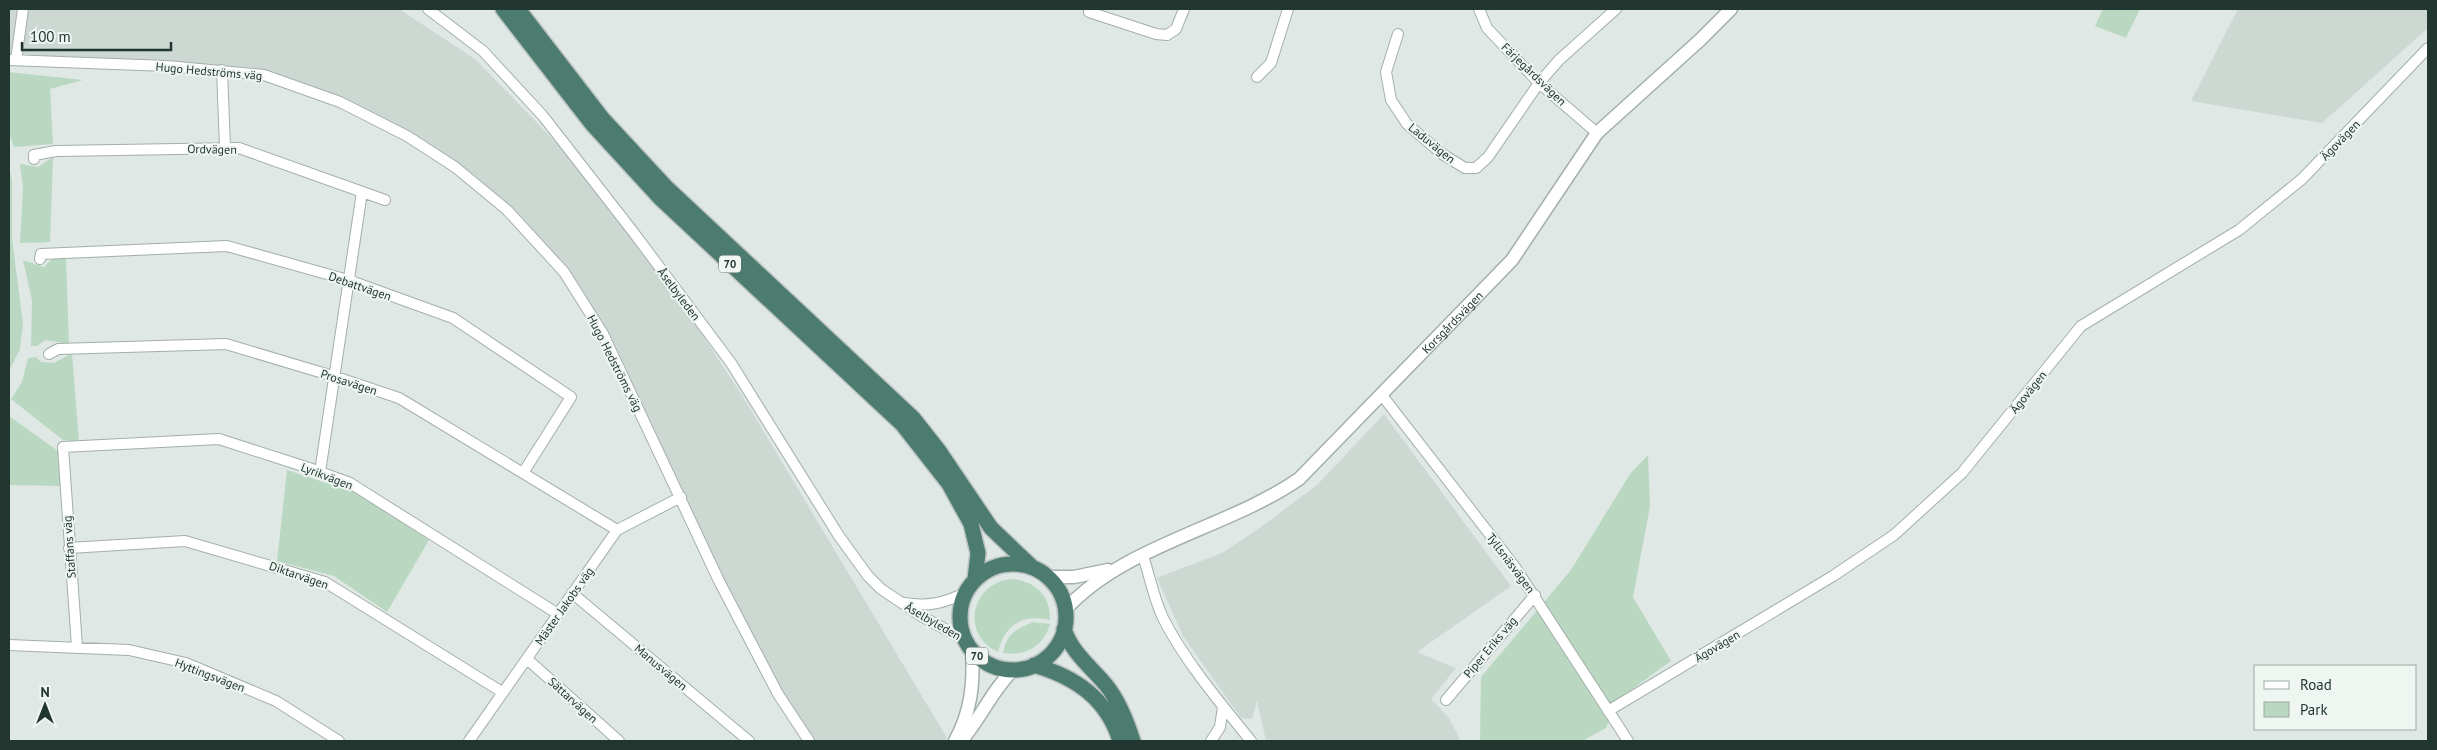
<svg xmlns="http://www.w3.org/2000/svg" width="2437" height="750" viewBox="0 0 2437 750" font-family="'PT Sans',sans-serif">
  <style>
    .built { fill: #cdd8d3 }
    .green { fill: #bad8c1 }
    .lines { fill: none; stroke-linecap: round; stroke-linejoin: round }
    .minor-casing { stroke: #a3afaa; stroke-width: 12 }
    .tertiary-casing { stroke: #a3afaa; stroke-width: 15 }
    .trunk-casing { stroke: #bdc3c1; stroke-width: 18 }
    .minor { stroke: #fff; stroke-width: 10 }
    .tertiary { stroke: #fff; stroke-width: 12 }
    .trunk { stroke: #4c7c70; stroke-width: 15 }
    .labels { text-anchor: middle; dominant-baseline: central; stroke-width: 4; stroke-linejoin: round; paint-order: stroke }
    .shield { fill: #eff6f2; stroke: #60706a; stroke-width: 1 }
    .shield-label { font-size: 11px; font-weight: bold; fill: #223630 }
    .street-label { font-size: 12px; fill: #223630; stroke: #eff6f2 }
  </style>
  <rect width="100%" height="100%" fill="#dfe8e4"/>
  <path class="built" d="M9,9H399L475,59L570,157L648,252L743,397L947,738L945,741H809L778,694L603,334L564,272L507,210L407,136L264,75L9,60Z
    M2238,9H2428V28L2322,123L2191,101Z
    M1384,414L1511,586L1417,652L1456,668L1431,699L1449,718L1461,741H1266L1257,700L1252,719L1241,718L1183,636L1157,578L1222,553L1257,530L1317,485Z"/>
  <path class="green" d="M2103,9H2140L2126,38L2095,26Z
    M9,72L83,80L50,89L53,144L14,147L9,133Z
    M53,157L50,242L20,243L23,187L20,164L38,167Z
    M9,168L12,180V239L23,323L20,349L9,371Z
    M66,257L69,344L45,340L37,346H31L32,300L23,260L44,267L52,259Z
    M72,353L79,442L63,440L11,399L22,382L28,358L36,357L41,362L54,363Z
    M9,416L58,451L61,486L9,485Z
    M1648,455L1650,506L1633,597L1671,661L1617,700L1606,728L1582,741H1480L1481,677L1571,570L1630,474Z
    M287,470L354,492L429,540L387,612L334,576L277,561Z
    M1012,579C1035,581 1051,596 1050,620C1022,614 1005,624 998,652C960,635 971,582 1012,579Z
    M1033,622L1050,624C1044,646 1025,657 1003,653C1007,633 1015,630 1033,622Z"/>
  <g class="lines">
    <defs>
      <path id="minor" d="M428,9L483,51L543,116L634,233L731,363L839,536L868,576L881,589L923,617L965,640
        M1479,9L1487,28L1539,83L1597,133
        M1089,12L1156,34L1167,35L1176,29L1184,9
        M1398,34L1386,72L1391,100L1407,124L1442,154L1465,168H1476L1488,157L1539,83L1559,60L1616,9
        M9,60L167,66L264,75L340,102L407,136L455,167L507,210L564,272L603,334L719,581L778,694L809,741
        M16,60L23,9
        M222,70L225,148
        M1257,77L1271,63L1288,9
        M34,159V155L56,151L239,148L385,200
        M40,259L41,254L227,246L348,280L453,318L571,397L523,473
        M49,354L58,349L226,344L333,376L399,398L617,530
        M1381,394L1515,567L1628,741
        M320,472L362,192
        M69,548L185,541L325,582L502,692
        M1143,556C1150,577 1154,599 1163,618C1184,660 1221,704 1251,741
        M572,593L749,741
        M904,603C928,607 944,603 965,593
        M9,645L129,650L186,663L276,701L339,741
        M77,647L63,447L219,439L309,468L350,483L558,614
        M527,659L619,741
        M1446,700L1535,595
        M1608,711L1833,576L1894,535L1962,473L2081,326L2239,230L2302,179L2428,48
        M469,741L617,530L681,497
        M1211,741L1220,727L1223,707"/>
      <g id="tertiary">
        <path d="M1048,577H1074L1108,570"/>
        <path id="s1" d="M1065,610C1124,545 1226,529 1299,479L1512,260L1597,133L1700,40L1731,9"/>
        <path d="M955,741C971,712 974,684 972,651"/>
        <path d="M961,741C981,718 992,690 1014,669"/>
      </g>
      <path id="trunk" d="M503,9L592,124L660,198L902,424L949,484L971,524L978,553L975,579
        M518,9L602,118L667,188L913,418L939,451L991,528L1033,568
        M960 617a53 53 0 1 1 106 0a53 53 0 1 1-106 0Z
        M1064,629C1072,653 1090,666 1106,685C1119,701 1127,722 1133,741
        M1034,665C1075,677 1107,698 1120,741"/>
    </defs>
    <use href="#minor" class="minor-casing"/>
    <use href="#tertiary" class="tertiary-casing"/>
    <use href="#trunk" class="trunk-casing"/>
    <use href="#minor" class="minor"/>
    <use href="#tertiary" class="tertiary"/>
    <use href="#trunk" class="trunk"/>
  </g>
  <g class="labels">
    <g class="shield">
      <rect x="719" y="255.5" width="22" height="17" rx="4"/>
      <rect x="966" y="647.5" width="22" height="17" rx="4"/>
    </g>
    <g class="shield-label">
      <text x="730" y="264">70</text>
      <text x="977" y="656">70</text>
    </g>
    <g class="street-label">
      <text transform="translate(209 71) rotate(5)">Hugo Hedströms väg</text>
      <text transform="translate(1534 74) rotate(44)">Färjegårdsvägen</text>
      <text transform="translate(2340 140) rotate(-46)">Ägovägen</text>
      <text transform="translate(1432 143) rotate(39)">Laduvägen</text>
      <text transform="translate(212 149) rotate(1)">Ordvägen</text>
      <text transform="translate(360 286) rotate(19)">Debattvägen</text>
      <text transform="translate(679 294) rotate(53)">Åselbyleden</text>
      <text stroke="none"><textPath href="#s1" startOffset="489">Korsgårdsvägen</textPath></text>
      <text transform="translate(615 363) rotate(63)">Hugo Hedströms väg</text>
      <text transform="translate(349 382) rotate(18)">Prosavägen</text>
      <text transform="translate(2028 392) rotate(-51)">Ägovägen</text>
      <text transform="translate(327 476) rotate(21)">Lyrikvägen</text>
      <text transform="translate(69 547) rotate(-94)">Staffans väg</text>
      <text transform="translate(1511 563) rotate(53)">Tyllsnäsvägen</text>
      <text transform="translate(299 575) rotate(19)">Diktarvägen</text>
      <text transform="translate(564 606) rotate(-55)">Mäster Jakobs väg</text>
      <text transform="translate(933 621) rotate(30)">Åselbyleden</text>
      <text transform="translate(1717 646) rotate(-31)">Ägovägen</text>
      <text transform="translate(1490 647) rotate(-50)">Piper Eriks väg</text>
      <text transform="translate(661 667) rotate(40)">Manusvägen</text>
      <text transform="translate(210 675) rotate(21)">Hyttingsvägen</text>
      <text transform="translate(573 700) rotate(42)">Sättarvägen</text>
    </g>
  </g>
  <rect width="2437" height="750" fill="none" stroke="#223630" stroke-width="20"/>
  <rect x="2254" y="665" width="162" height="65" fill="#eff6f2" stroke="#9da9a4"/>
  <rect x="2264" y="681" width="25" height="8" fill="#ffffff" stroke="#9da9a4"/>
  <text x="2300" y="690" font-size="15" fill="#223630">Road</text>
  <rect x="2264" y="702" width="25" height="15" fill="#bad8c1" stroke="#9da9a4"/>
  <text x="2300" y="715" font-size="15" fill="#223630">Park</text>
  <g transform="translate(45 705)" stroke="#eff6f2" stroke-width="4" paint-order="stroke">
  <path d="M0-4L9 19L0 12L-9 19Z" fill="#223630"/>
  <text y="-8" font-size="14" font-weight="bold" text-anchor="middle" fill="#223630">N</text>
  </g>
  <path d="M22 42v8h149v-8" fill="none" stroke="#223630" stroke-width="2.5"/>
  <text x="30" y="42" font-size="15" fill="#223630" stroke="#eff6f2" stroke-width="4" paint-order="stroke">100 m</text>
</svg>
